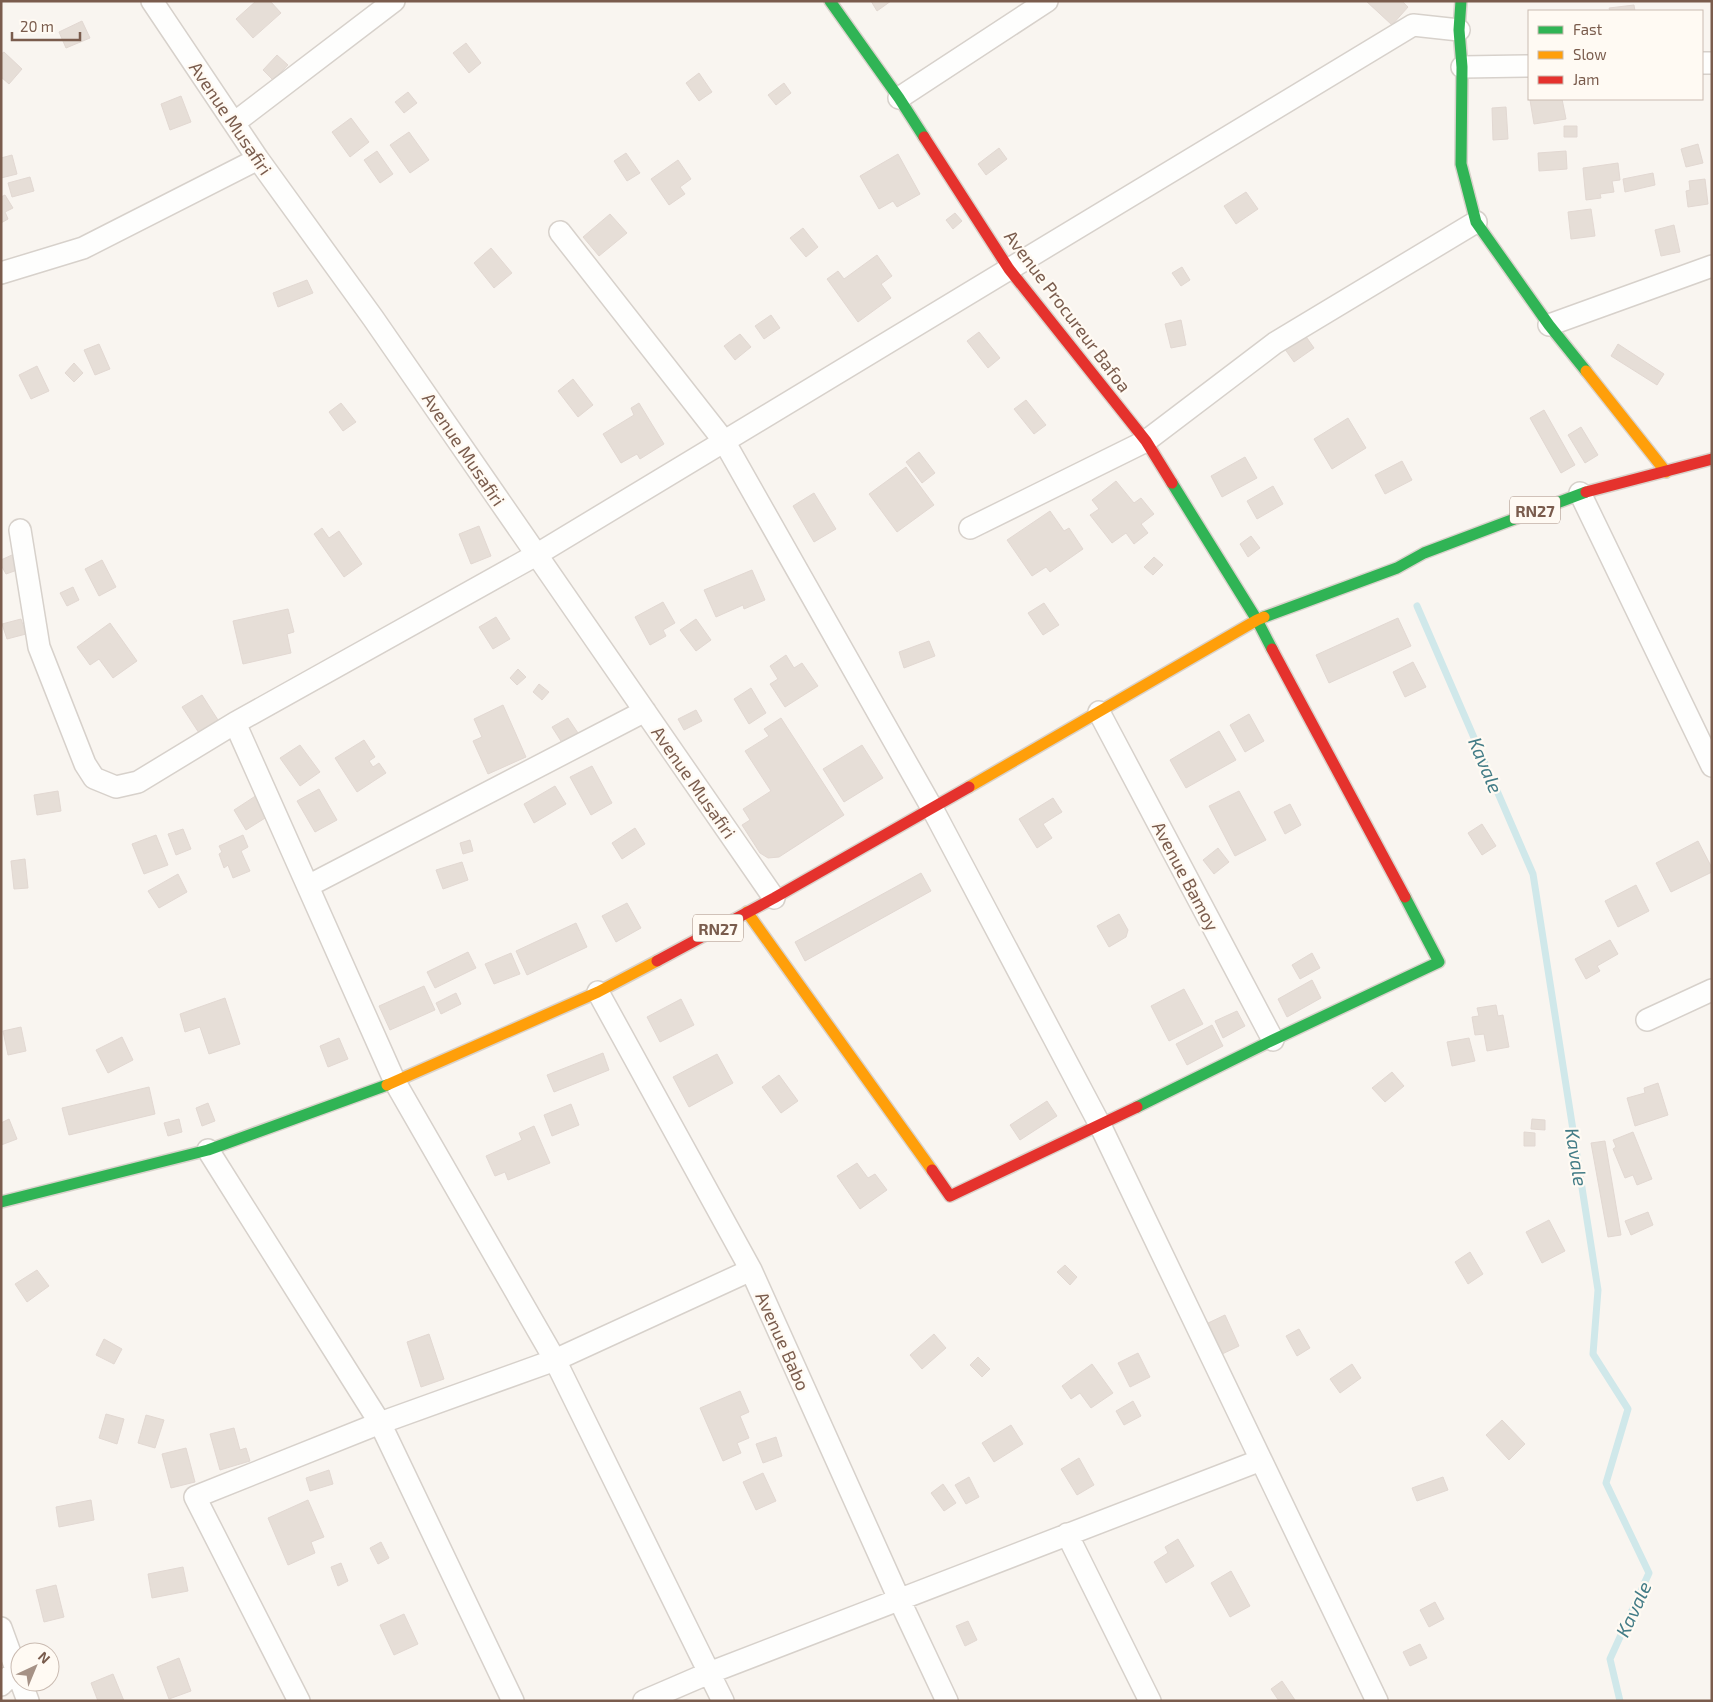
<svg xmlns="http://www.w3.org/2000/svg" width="1713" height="1702" viewBox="0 0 1713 1702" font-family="'Exo 2',sans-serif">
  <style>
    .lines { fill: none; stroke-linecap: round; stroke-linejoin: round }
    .stream { stroke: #d0e8ea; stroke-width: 7 }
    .building { fill: #e6ded7; stroke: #e2d8d2 }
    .street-casing { stroke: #d7d1cb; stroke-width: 24 }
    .fast-casing { stroke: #d9d2cb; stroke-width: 14 }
    .slow-casing { stroke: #d9d2cb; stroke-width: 14 }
    .jam-casing { stroke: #d9d2cb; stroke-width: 14 }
    .street { stroke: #fefefd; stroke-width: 21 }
    .fast { stroke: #30b455; stroke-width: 11 }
    .slow { stroke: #ff9f0a; stroke-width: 11 }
    .jam { stroke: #e5322d; stroke-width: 11 }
    .labels { text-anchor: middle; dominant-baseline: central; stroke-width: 4.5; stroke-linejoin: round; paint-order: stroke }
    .shield { fill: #fffaf3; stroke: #a28b7f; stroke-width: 1 }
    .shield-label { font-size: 16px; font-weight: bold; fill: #7a5c4d }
    .street-label { font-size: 18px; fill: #7a5c4d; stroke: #fffaf3 }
    .water-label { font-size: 19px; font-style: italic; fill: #437c86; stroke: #fffaf3 }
  </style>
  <rect width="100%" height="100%" fill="#f9f5f0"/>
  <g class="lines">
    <path class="stream" d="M1417,606L1533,874L1598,1290L1593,1354L1628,1409L1606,1483L1649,1573L1610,1659L1620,1701"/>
  </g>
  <path class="building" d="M256,1H270L281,13L253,38L236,19Z
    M871,1H891L877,11Z
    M1366,1H1402L1408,7L1392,25Z
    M1634,5L1635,11H1610L1609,8Z
    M82,21L90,38L66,48L59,32Z
    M466,43L481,63L469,73L453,53Z
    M4,52L22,69L9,84L1,77V54Z
    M277,55L288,65L273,80L263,70Z
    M699,73L712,92L699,101L686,83Z
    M784,83L791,93L776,105L768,95Z
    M408,92L417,103L404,113L395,102Z
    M181,96L191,122L170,130L161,104Z
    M1537,99H1562L1566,119L1534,124L1530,100Z
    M1506,107L1508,139L1493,140L1492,108Z
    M351,118L369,142L350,157L332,132Z
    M1564,126H1577V137H1564Z
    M409,132L429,160L410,173L390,145Z
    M1698,144L1703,163L1686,167L1681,149Z
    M999,148L1007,159L986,175L978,164Z
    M377,151L393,174L380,183L364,160Z
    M1566,151L1567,169L1539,171L1538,153Z
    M626,153L640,173L627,181L614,161Z
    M898,154L920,194L897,207L893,201L879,209L860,176Z
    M12,155L17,174L1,178V158Z
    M678,160L691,179L680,187L685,194L669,205L651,179Z
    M1618,163L1620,180L1612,181L1614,192L1600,194L1601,198L1586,200L1583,168Z
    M1653,173L1655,185L1625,192L1623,179Z
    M30,177L34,191L12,197L8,183Z
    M1705,179L1708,204L1688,207L1686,191L1690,190L1689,181Z
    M1246,192L1258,209L1236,224L1224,206Z
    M5,195L13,208L5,212L8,219L1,223V197Z
    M1591,209L1595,236L1571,239L1568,212Z
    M955,213L962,221L953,229L946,220Z
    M610,214L627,233L599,256L583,237Z
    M1674,225L1680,252L1661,256L1655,230Z
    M803,228L818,247L806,257L790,238Z
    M491,248L512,273L494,288L474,263Z
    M877,255L892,276L881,284L891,298L858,322L827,279L838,271L844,279Z
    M1182,267L1190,280L1181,286L1172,273Z
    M307,280L313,293L278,307L273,293Z
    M771,315L780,328L764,339L755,326Z
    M1181,320L1186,345L1171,348L1165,324Z
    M1295,321L1314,348L1294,362L1275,335Z
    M979,332L1000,358L988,368L967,341Z
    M740,334L751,347L735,360L724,346Z
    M99,344L110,369L95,375L84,350Z
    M1618,344L1664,374L1657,385L1611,356Z
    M74,363L83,373L74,382L65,373Z
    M37,366L49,391L31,399L19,375Z
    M573,379L593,405L578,417L558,391Z
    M1026,400L1046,425L1034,434L1014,409Z
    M341,403L356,422L343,431L329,412Z
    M639,403L664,444L640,459L637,454L621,463L603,434L634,415L631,408Z
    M1544,410L1575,465L1561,473L1530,418Z
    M1348,418L1366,448L1332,469L1314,439Z
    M1581,427L1598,455L1585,463L1568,435Z
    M919,452L935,473L922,483L906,462Z
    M1245,457L1257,478L1222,497L1211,476Z
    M1402,461L1412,480L1385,494L1375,475Z
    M906,467L934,505L897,532L869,494Z
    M1116,481L1134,503L1141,498L1154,514L1141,524L1148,533L1134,544L1126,533L1112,543L1090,515L1099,509L1092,500Z
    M1273,486L1283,504L1257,519L1247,501Z
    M814,493L836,529L814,542L793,506Z
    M1050,511L1064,531L1069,528L1083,549L1050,572L1046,567L1032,576L1007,540Z
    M479,526L491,556L471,564L459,534Z
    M322,528L329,538L339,531L362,564L344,577L314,534Z
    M1251,536L1260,548L1248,557L1240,544Z
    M14,554L20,569L6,574L1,565V560Z
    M1154,557L1163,565L1153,575L1144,567Z
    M102,560L116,587L99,596L85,569Z
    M752,570L765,600L744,609L743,605L716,617L704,590Z
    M73,587L79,600L67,606L60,593Z
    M663,602L675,623L663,630L666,636L650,645L635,617Z
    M1044,603L1059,625L1043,635L1028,613Z
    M288,609L294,632L287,634L291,653L243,664L233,621Z
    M496,617L510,639L493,649L479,627Z
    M1398,618L1411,646L1329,683L1316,655Z
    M21,619L26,634L7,639L2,624Z
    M696,619L711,640L696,651L680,630Z
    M110,623L137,661L113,678L99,659L90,665L77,647Z
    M929,641L935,656L904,668L899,652Z
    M786,655L794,668L802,663L818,686L785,707L770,684L778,679L770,666Z
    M1413,662L1426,687L1405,697L1393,672Z
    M518,669L526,677L517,685L510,678Z
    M539,684L549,692L542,700L533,692Z
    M751,688L766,713L749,724L734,699Z
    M202,695L218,720L199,733L182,707Z
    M503,705L526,757L488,774L473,741L482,737L474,719Z
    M696,710L702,721L684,730L678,719Z
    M1249,714L1264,741L1245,752L1230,725Z
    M568,718L582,739L566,749L552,727Z
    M781,718L844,815L779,857L768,858L760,853L742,825L750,820L743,809L771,791L745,751L769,736L764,729Z
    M1219,731L1236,760L1186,788L1170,760Z
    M364,740L375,757L369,761L373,767L379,763L386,773L357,792L335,758Z
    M300,745L320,772L300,786L280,758Z
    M862,745L883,778L844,802L823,769Z
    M592,766L612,803L591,815L570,777Z
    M555,786L566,804L534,823L524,804Z
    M319,789L337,820L315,832L297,801Z
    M58,791L61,811L37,815L34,795Z
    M1239,791L1266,840L1235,856L1209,806Z
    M257,795L270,815L246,830L234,810Z
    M1053,798L1062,812L1043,824L1052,838L1037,848L1019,819Z
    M1290,804L1301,825L1285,834L1274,812Z
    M1482,824L1496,846L1482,855L1468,833Z
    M635,828L645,844L622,859L612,843Z
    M183,829L191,849L176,855L168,834Z
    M156,835L168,865L144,874L132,844Z
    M243,835L248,847L241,851L250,871L233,878L228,865L224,868L219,854L222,852L219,846Z
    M470,840L473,851L463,854L460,843Z
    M1698,841L1712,868V872L1671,892L1656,863Z
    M1218,848L1229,862L1214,874L1203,860Z
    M25,859L28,888L14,889L11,861Z
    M462,862L468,880L443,889L436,870Z
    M921,873L931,891L805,961L795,942Z
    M178,874L187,892L159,908L148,891Z
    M1636,885L1649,911L1618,927L1605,901Z
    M627,903L641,928L616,942L602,916Z
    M1119,914L1128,930L1126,937L1109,947L1097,926Z
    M576,923L587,947L527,975L516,951Z
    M1610,940L1618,954L1597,966L1600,971L1586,979L1575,959Z
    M468,952L476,968L435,988L427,972Z
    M511,953L520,974L494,984L485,964Z
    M1312,953L1320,968L1300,979L1292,965Z
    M1312,980L1321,998L1287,1017L1278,999Z
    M424,986L435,1010L390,1030L379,1006Z
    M1184,989L1203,1024L1169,1041L1151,1006Z
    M456,993L461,1004L441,1014L436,1003Z
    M225,998L240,1044L209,1054L200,1027L185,1032L180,1014Z
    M681,999L694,1025L660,1042L647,1017Z
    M1496,1005L1498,1016L1503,1015L1509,1047L1487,1051L1484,1034L1475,1035L1472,1017L1479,1016L1477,1008Z
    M1237,1011L1245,1026L1223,1038L1215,1021Z
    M1212,1025L1223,1046L1187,1065L1176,1044Z
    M21,1027L26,1051L8,1055L3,1031Z
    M122,1037L133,1060L108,1073L96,1050Z
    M339,1038L348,1059L328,1067L320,1046Z
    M1469,1038L1475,1061L1452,1066L1447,1042Z
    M603,1053L609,1070L554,1092L547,1075Z
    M717,1054L733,1083L689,1107L673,1077Z
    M1392,1072L1404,1086L1385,1102L1372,1088Z
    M779,1075L798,1101L781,1113L762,1087Z
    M1658,1083L1668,1115L1635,1126L1627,1098L1645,1093L1644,1088Z
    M149,1087L155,1114L69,1135L62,1108Z
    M1047,1101L1057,1116L1020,1140L1010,1125Z
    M208,1103L215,1121L202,1126L196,1108Z
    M571,1104L579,1125L552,1136L544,1115Z
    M9,1119L17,1139L1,1145V1123Z
    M179,1119L182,1132L168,1136L164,1123Z
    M1532,1119L1545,1120V1130L1531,1129Z
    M534,1126L550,1163L508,1180L505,1172L495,1176L486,1156L522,1140L519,1133Z
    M1524,1132L1535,1133V1146H1524Z
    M1633,1132L1652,1179L1637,1185L1633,1175L1625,1178L1613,1149L1616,1147L1613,1140Z
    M1605,1141L1621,1235L1608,1237L1591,1143Z
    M857,1163L868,1178L875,1174L887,1190L860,1209L837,1176Z
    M1648,1212L1653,1225L1631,1235L1625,1221Z
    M1549,1220L1565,1251L1542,1263L1526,1232Z
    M1470,1252L1483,1274L1468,1284L1455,1262Z
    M1065,1265L1077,1277L1070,1285L1057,1272Z
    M37,1270L49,1286L27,1302L15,1284Z
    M1225,1315L1239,1346L1220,1355L1206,1324Z
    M1299,1329L1310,1348L1297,1356L1286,1336Z
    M429,1334L444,1379L421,1387L407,1342Z
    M934,1334L946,1348L922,1369L910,1355Z
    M104,1339L122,1349L114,1364L96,1355Z
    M1138,1353L1150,1377L1130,1387L1118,1363Z
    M978,1357L990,1369L982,1377L970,1365Z
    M1092,1364L1113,1393L1091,1408L1080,1393L1071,1399L1062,1386Z
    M1352,1364L1361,1378L1340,1393L1330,1379Z
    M740,1391L749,1412L740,1416L749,1438L737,1443L741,1453L723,1461L700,1408Z
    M1133,1401L1141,1416L1124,1425L1116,1411Z
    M106,1414L124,1419L117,1444L99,1438Z
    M146,1415L164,1420L155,1448L138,1443Z
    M1502,1420L1525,1444L1509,1460L1486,1435Z
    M1011,1425L1023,1444L994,1462L982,1443Z
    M234,1428L240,1450L246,1448L250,1461L220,1470L210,1434Z
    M776,1437L782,1456L763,1463L756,1444Z
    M186,1448L195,1482L171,1488L162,1454Z
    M1079,1458L1094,1485L1077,1495L1061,1469Z
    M329,1470L333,1484L310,1491L306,1478Z
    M763,1473L776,1501L756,1510L743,1482Z
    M969,1477L979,1497L966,1504L955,1485Z
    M1443,1477L1448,1490L1417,1501L1412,1488Z
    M943,1484L956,1503L944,1511L931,1493Z
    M91,1500L94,1520L59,1527L56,1507Z
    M308,1500L324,1537L311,1542L315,1553L288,1565L268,1518Z
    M1178,1539L1194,1566L1166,1583L1154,1562L1168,1553L1165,1547Z
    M381,1542L389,1558L378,1564L370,1548Z
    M341,1563L348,1581L338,1586L331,1567Z
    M183,1567L188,1591L152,1598L148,1574Z
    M1231,1571L1250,1606L1230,1617L1211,1583Z
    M56,1585L64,1617L44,1622L36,1590Z
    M1435,1602L1444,1619L1429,1627L1420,1610Z
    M404,1614L418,1644L394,1655L380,1625Z
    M968,1621L977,1640L965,1646L956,1626Z
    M1420,1644L1427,1658L1410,1666L1403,1652Z
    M179,1658L191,1691L169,1699L157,1667Z
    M113,1674L124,1701H98L91,1683Z
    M1282,1681L1295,1700L1279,1701L1271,1689Z"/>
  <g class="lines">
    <defs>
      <path id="street" d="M152,1L258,159L373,318L774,898
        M1702,63H1712
        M1462,67L1529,66
        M899,98L1047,1
        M234,123L394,1
        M560,232L724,441L932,808L1100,1125L1377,1701
        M1,273L83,248L258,159
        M1549,325L1712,266
        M1580,493L1712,766
        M970,528L1146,441L1275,343L1476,222
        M20,530L39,647L85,764L94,778L116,787L138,782L235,723L536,555L1413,25L1459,30
        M1099,712L1273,1040
        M235,723L395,1082L555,1360L723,1701
        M308,886L645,711
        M598,992L751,1270L899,1599L947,1701
        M1647,1020L1712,990
        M208,1150L380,1423L513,1701
        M1067,1534L1150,1701
        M1,1628L20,1680
        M21,1682L28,1701
        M1,1685L16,1670
        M299,1701L195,1497L380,1423L555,1360L751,1270
        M644,1701L709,1673L1261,1460"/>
      <path id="fast" d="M830,1L899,98L924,137
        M1461,1L1459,30L1462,67L1461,164L1476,222L1549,325L1586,371
        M1172,483L1257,620L1272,649
        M1264,617L1397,568L1424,553L1586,492
        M1137,1107L1273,1040L1439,962L1405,897
        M1,1202L208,1150L387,1085"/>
      <path id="slow" d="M1586,371L1666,472
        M969,787L1257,620L1264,617
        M747,912L932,1170
        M387,1085L598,992L657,961"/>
      <path id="jam" d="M924,137L1009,269L1146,441L1172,483
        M1586,492L1712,459
        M1272,649L1405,897
        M657,961L774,898L969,787
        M932,1170L950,1196L1137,1107"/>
    </defs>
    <use href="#street" class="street-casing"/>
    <use href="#fast" class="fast-casing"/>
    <use href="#slow" class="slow-casing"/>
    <use href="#jam" class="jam-casing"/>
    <use href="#street" class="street"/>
    <use href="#fast" class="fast"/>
    <use href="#slow" class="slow"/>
    <use href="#jam" class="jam"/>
  </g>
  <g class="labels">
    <g class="shield">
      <rect x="1510" y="496.5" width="50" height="27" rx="4"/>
      <rect x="693" y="914.5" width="50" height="27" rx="4"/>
    </g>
    <g class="shield-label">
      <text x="1535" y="510">RN27</text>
      <text x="718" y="928">RN27</text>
    </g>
    <g class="street-label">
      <text transform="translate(231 118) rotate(56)">Avenue Musafiri</text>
      <text transform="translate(1068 311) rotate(53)">Avenue Procureur Bafoa</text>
      <text transform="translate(464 449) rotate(56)">Avenue Musafiri</text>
      <text transform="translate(694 782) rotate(55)">Avenue Musafiri</text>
      <text transform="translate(1186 876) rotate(62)">Avenue Bamoy</text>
      <text transform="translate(783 1341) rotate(66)">Avenue Babo</text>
    </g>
    <g class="water-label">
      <text transform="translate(1486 765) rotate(67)">Kavale</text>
      <text transform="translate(1577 1157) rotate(81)">Kavale</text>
      <text transform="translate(1633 1609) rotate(-65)">Kavale</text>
    </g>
  </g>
  <rect width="1713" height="1702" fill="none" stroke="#7a5c4d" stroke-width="5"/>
  <rect x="1528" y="10" width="175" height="90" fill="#fffaf3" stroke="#cabbb1"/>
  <rect x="1538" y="26" width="25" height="8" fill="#30b455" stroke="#cabbb1"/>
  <text x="1573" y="35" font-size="15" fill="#7a5c4d">Fast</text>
  <rect x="1538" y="51" width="25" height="8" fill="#ff9f0a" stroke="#cabbb1"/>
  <text x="1573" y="60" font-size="15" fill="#7a5c4d">Slow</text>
  <rect x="1538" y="76" width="25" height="8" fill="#e5322d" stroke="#cabbb1"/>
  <text x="1573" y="85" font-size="15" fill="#7a5c4d">Jam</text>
  <g transform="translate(35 1667) rotate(44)"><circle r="24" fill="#fffaf3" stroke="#cabbb1"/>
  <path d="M0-4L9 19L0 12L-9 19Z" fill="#a69286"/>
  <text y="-8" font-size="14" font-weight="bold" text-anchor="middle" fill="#7a5c4d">N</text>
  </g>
  <path d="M12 32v8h68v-8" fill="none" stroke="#7a5c4d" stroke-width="2.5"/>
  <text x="20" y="32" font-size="15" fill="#7a5c4d" stroke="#fffaf3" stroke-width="4" paint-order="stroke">20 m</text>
</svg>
